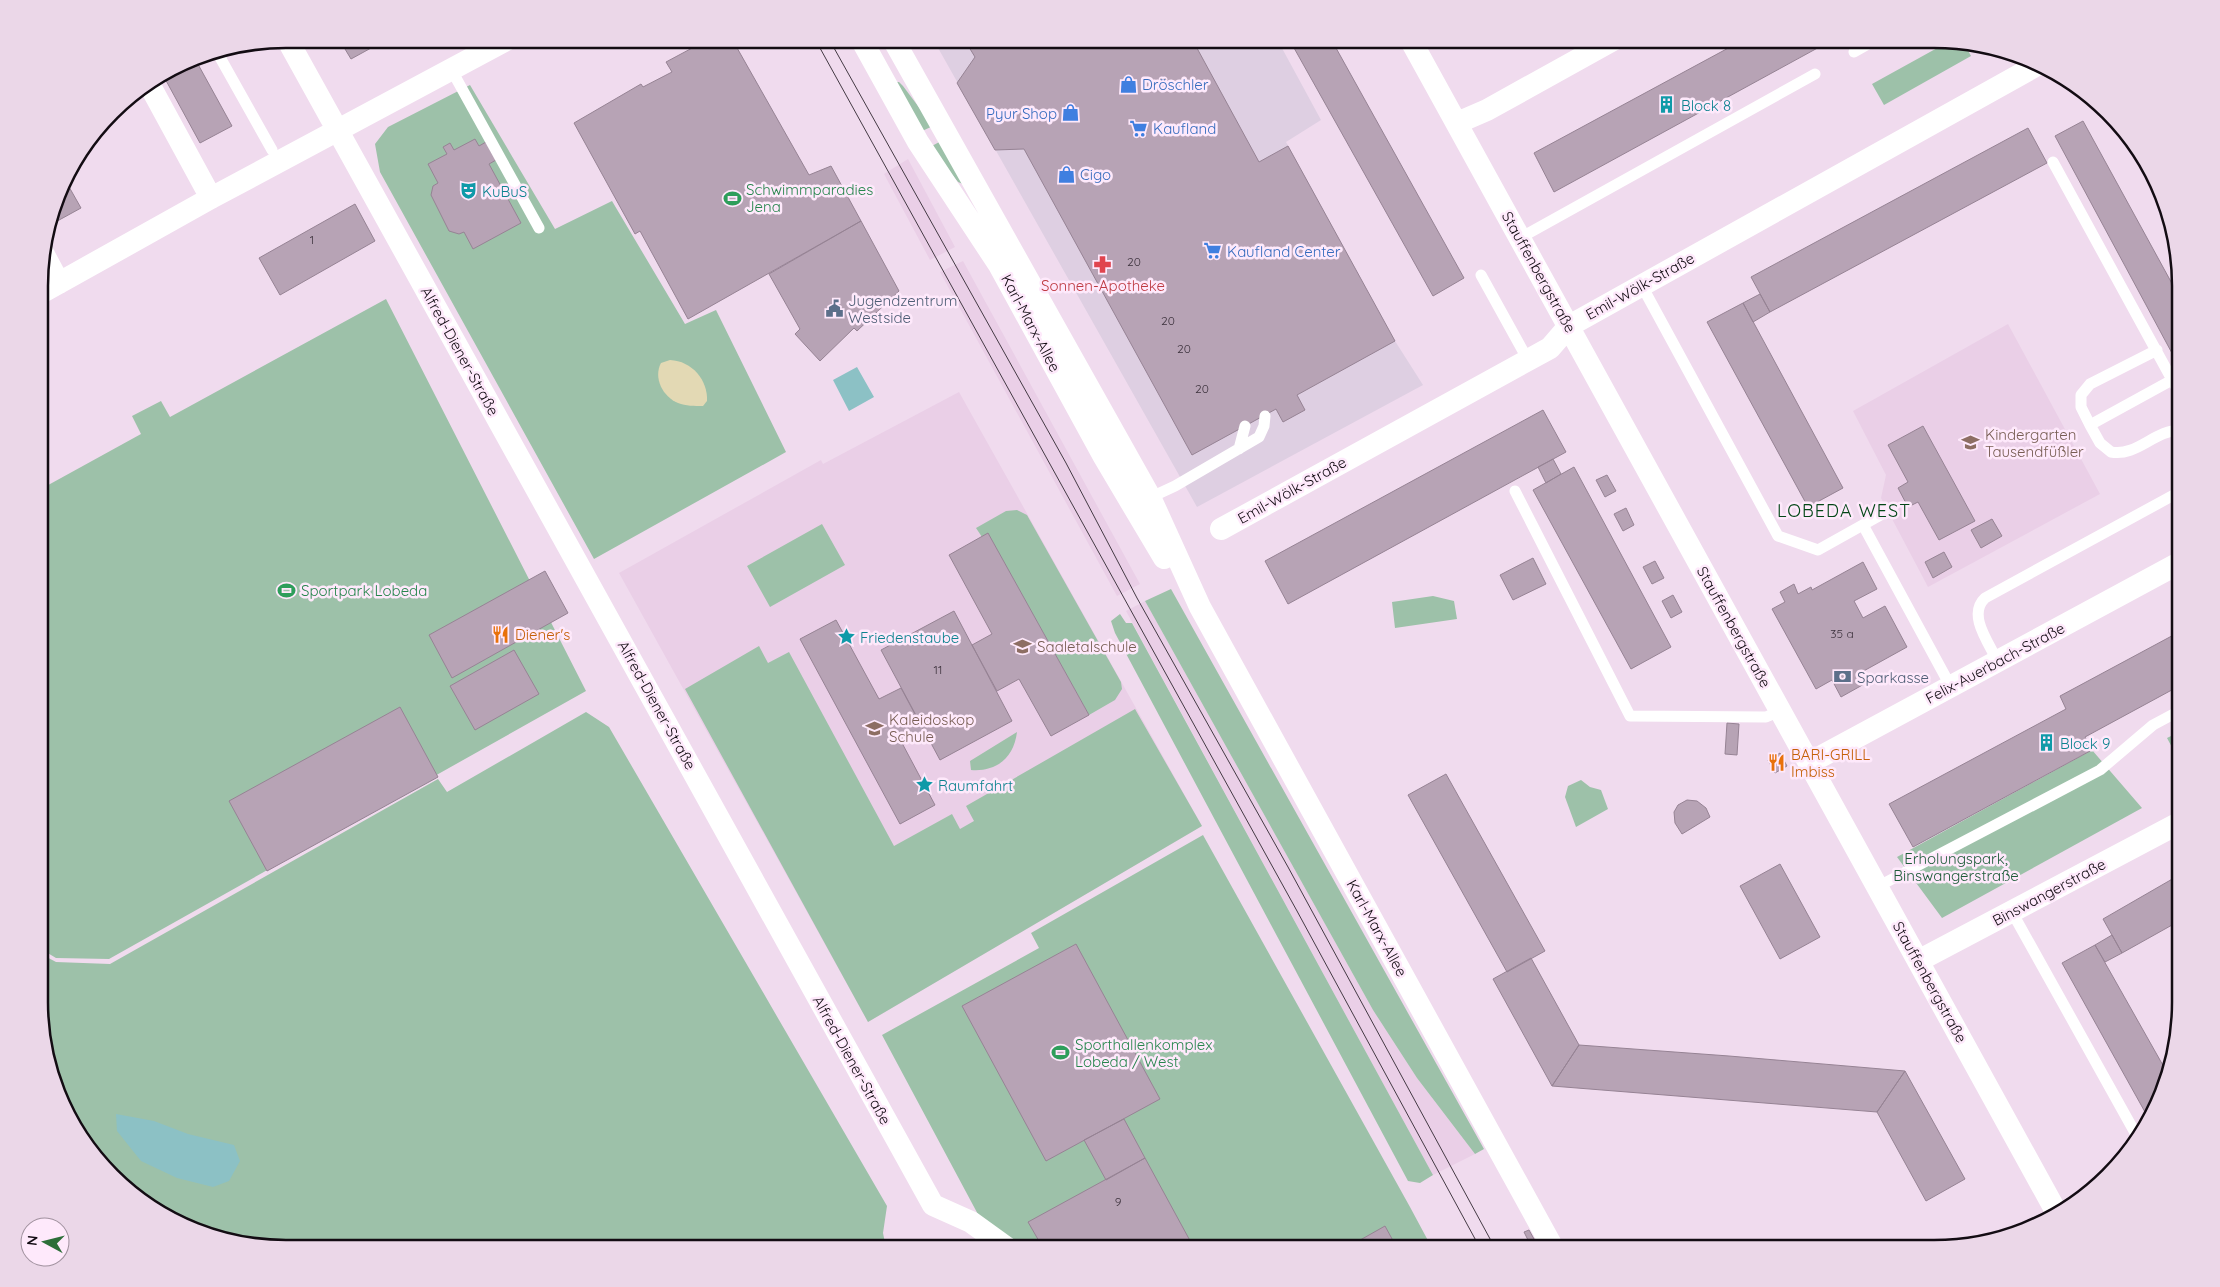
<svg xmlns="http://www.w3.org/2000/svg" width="2220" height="1287" viewBox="0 0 2220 1287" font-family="Quicksand,sans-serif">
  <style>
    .commercial { fill: #decfe2 }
    .built { fill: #eacfe7 }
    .green { fill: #9dc1a9 }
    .sand { fill: #e3d9b4 }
    .water { fill: #8cc1c5 }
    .building { fill: #b7a3b5; stroke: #968394 }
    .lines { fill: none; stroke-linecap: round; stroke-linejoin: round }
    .service { stroke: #fff; stroke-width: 11 }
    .minor { stroke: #fff; stroke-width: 22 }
    .tram { stroke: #443a44; stroke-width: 1 }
    .labels { text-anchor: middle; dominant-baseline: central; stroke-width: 5; stroke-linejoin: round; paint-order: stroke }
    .number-label { font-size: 12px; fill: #3c323c }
    .shop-label { font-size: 15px; fill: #366cbe; stroke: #fee9fb; text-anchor: start }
    .culture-label { font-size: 15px; fill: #0d838f; stroke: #fee9fb; text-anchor: start }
    .leisure-label { font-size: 15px; fill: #27864d; stroke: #fee9fb; text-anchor: start }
    .street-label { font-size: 15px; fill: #130c13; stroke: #fee9fb }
    .health-label { font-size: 15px; fill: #be3a42; stroke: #fee9fb }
    .service-label { font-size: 15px; fill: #4e5e75; stroke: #fee9fb; text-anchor: start }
    .education-label { font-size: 15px; fill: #785e54; stroke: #fee9fb; text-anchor: start }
    .food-label { font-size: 15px; fill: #c56008; stroke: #fee9fb; text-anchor: start }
    .park-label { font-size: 15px; fill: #1e5c39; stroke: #fee9fb }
    .quarter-label { font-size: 18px; letter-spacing: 1px; fill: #034717; stroke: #fee9fb }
    .rim { fill: none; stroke: #130c13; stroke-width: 2.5 }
  </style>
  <rect width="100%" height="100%" fill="#f0dbee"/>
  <path class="commercial" d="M933,39H1277L1321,120L1286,142L1395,341L1423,385L1197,507Z"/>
  <path class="built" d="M908,159L955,247L930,260L884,174Z
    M963,261L1140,584L1117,596L940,272Z
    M2008,324L2100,494L1928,587L1881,498L1886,475L1853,411Z
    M959,392L1202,826L868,1022L619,573L821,460L823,464Z
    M1145,601L1373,1010L1417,1078L1475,1154L1433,1175L1126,611Z"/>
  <path class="green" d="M1964,43L1971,56L1884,105L1872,84L1939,47Z
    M895,82H899L903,86L933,126L920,132Z
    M470,85L555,229L612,201L685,324L716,310L786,452L594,559L380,172L375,144L388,127Z
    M943,140L963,184L958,182L930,147Z
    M386,299L586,691L109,959L56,958L41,949V489L141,434L132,416L161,401L170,417Z
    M1017,510L1027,515L1121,682L1122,689L1115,700L1089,715L988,534L982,537L976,528L1006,511Z
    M822,524L845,565L770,607L747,566Z
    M1171,589L1484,1149L1475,1154L1417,1078L1373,1010L1145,601Z
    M1433,596L1454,601L1457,619L1395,628L1392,602Z
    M1120,614L1126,623H1132L1433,1175L1420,1183L1408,1181L1115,633L1111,621Z
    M759,646L768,663L789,652L894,846L952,814L960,829L974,821L966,806L1135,709L1202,826L868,1022L685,689Z
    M586,712L609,727L887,1206L883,1233L886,1248H286L222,1240L162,1215L111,1176L80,1138L52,1081L41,1033V954L56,962L110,964L438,779L447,792Z
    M2181,731V764L2167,738Z
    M1017,732C1014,758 996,772 971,770L970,761Z
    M2092,750L2142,808L1942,918L1897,857Z
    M1581,780L1590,787L1601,790L1608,809L1576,827L1565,797L1568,786Z
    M1203,835L1410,1207L1432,1248H996L882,1035L1039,948L1031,933Z"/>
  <path class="sand" d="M670,360C692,361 708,380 707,401L703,406C694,406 686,406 678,403C663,397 653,378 661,363Z"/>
  <path class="water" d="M857,367L874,397L849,411L833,380Z
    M116,1114L154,1121L188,1134L234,1145L240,1161L229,1181L213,1187L177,1178L141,1161L117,1131Z"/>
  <path class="building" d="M339,39H380L382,42L351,59Z
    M709,39H732L809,175L831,166L861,221L688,319L640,231L635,234L574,123L641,84L643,87L672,72L666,62Z
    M964,39H1192L1259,162L1288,146L1395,341L1297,395L1305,410L1283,422L1276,409L1192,455L1024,149L995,150L957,83L975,57Z
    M1289,39H1331L1464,278L1433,296Z
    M1745,39H1834L1554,192L1534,153Z
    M194,57L232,126L200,143L163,75Z
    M2083,121L2181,300L2180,368L2055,136Z
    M2028,128L2047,163L1770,312L1751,277Z
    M475,139L479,146L486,142L496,160L489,164L521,223L473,249L464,232L459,234L449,231L431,195L433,186L438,183L428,164L447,154L443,147L450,143L454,150Z
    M64,178L81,208L50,225Z
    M355,204L375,241L280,295L259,258Z
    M861,221L899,291L857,331L854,328L820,361L795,334L800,329L769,274Z
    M1760,294L1770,312L1753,322L1743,303Z
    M1743,303L1843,488L1808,507L1707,322Z
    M1543,410L1566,452L1288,604L1265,561Z
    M1923,426L1975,521L1939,540L1918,502L1908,507L1898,488L1908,482L1888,445Z
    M1553,459L1561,474L1546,483L1538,467Z
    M1574,467L1671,647L1631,669L1533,490Z
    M1607,475L1616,491L1605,497L1596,480Z
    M1626,508L1634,525L1623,531L1614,514Z
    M1992,519L2002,536L1981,548L1971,530Z
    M988,533L1089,715L1051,736L1019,679L997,691L972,645L992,634L949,555Z
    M1944,552L1952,567L1933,578L1925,562Z
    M1533,558L1546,584L1513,600L1500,575Z
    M1655,561L1664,578L1652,584L1643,567Z
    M1863,562L1877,589L1854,601L1863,618L1885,606L1907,647L1860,673L1866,683L1841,697L1832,680L1816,689L1772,609L1785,602L1780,592L1794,584L1798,594L1811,587L1812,590Z
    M545,571L568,613L452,678L429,635Z
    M1673,595L1682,612L1671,618L1662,601Z
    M954,611L1012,721L940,760L881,650Z
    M836,620L879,699L901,688L924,731L902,743L935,805L900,824L800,639Z
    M2181,631V685L2085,737L2092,750L1913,847L1889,804L2066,709L2060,696Z
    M514,650L539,694L475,730L450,686Z
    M400,707L438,777L267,871L229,801Z
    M1727,723L1739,724L1737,755L1725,754Z
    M1780,753L1787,766L1775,773L1768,760Z
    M1446,774L1545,951L1507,972L1408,795Z
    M1687,800L1697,801L1706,808L1710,817L1682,834L1675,823L1674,812L1678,805Z
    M1780,864L1820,937L1780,959L1740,886Z
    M2181,874V920L2122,953L2103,919Z
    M2112,935L2122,953L2105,962L2095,945Z
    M1076,944L1160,1099L1046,1161L962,1006Z
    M2095,945L2169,1076L2150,1121L2062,963Z
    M1531,958L1579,1045L1552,1086L1493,979Z
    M1579,1045L1729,1056L1905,1071L1877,1112L1552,1086Z
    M1905,1071L1965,1179L1926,1201L1877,1112Z
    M1124,1119L1145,1158L1106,1180L1084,1140Z
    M1145,1158L1194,1248H1043L1028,1222Z
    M1385,1226L1397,1248H1346Z
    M1529,1230L1539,1248H1532L1524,1232Z"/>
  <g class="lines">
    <path class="service" d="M217,52L272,150
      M1854,52L1877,39
      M451,69L539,228
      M2053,162L2181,396
      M1520,238L1815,74
      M1481,275L1528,360
      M1642,286L1778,536L1818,550L1886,512
      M2157,350L2090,384L2081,395V407L2090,425L2100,443L2111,452C2137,457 2154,430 2181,430
      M2090,425L2172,380
      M1239,449L1245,426
      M1515,491L1630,716L1766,717L1780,711
      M1147,499L1175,486L1259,437L1264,426L1265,416
      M1863,525L1951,687
      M1998,662C1989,643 1967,615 1985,598L2181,491
      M1877,887L2100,770L2153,725L2181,710
      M2012,912L2138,1138"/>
    <path class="minor" d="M287,39L933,1205L971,1222L1007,1248
      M861,39L918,142L999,265L1104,457L1164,558
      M893,39L1150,497L1200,607L1553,1248
      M1410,39L2058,1215
      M149,84L211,198
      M1457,123L1487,110L1615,39
      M42,251L59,283
      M41,293L211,198L508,39
      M1221,529L1550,348L1569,326L2039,64
      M1809,763L2181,562
      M1918,961L2181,822"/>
    <path class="tram" d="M815,39L1297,911L1480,1248
      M829,39L1066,463L1137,598L1288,867L1495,1248"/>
  </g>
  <defs>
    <symbol id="shop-bare" viewBox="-9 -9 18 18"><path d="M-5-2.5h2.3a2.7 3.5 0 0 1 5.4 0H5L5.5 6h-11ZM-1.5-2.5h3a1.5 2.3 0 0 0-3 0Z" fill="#3f7fe0" stroke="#fee9fb" stroke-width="2.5" paint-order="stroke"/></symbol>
    <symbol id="building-bare" viewBox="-9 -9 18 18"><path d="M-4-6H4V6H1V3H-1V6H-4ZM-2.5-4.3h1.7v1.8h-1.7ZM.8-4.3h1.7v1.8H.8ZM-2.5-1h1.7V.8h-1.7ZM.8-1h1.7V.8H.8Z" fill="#0f9aa8" stroke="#fee9fb" stroke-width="2.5" paint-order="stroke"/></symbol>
    <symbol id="supermarket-bare" viewBox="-9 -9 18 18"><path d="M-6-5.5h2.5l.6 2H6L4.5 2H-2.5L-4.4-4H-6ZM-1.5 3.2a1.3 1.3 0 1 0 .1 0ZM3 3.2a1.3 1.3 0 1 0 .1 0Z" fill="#3f7fe0" stroke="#fee9fb" stroke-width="2.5" paint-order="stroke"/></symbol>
    <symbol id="theatre-bare" viewBox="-9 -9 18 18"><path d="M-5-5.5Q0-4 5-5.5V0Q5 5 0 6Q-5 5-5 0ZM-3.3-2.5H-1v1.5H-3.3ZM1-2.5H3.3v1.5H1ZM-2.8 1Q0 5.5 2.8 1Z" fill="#0f9aa8" stroke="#fee9fb" stroke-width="2.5" paint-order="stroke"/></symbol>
    <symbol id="stadium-bare" viewBox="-9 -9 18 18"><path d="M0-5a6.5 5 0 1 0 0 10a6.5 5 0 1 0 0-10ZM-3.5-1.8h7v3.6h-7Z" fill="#2e9e5b" stroke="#fee9fb" stroke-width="2.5" paint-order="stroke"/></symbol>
    <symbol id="pharmacy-bare" viewBox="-9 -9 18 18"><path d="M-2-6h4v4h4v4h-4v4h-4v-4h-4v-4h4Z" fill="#e0444e" stroke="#fee9fb" stroke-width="2.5" paint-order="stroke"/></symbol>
    <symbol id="civic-bare" viewBox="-9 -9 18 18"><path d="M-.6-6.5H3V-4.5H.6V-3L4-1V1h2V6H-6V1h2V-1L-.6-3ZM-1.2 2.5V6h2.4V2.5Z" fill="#5c6f8a" stroke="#fee9fb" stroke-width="2.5" paint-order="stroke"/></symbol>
    <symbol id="school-bare" viewBox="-9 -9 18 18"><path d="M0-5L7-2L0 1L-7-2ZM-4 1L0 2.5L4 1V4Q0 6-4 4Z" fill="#8d6e63" stroke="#fee9fb" stroke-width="2.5" paint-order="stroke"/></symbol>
    <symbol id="restaurant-bare" viewBox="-9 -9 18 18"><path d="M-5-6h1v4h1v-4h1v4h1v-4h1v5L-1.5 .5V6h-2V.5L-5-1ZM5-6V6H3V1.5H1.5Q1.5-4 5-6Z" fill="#e8710a" stroke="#fee9fb" stroke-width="2.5" paint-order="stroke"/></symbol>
    <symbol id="sight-bare" viewBox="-9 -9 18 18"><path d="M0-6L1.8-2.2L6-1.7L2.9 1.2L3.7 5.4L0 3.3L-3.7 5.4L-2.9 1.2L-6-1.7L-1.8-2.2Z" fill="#0f9aa8" stroke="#fee9fb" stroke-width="2.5" paint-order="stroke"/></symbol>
    <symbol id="bank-bare" viewBox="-9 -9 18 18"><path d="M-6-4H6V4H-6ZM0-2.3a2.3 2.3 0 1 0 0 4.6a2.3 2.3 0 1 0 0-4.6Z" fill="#5c6f8a" stroke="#fee9fb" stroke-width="2.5" paint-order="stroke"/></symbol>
  </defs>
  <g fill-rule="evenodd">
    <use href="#shop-bare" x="1116" y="72" width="25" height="25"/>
    <use href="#building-bare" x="1654" y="92" width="25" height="25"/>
    <use href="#shop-bare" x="1058" y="100" width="25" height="25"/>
    <use href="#supermarket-bare" x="1126" y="116" width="25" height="25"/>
    <use href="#shop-bare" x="1054" y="162" width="25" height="25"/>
    <use href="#theatre-bare" x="456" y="178" width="25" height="25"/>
    <use href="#stadium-bare" x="720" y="186" width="25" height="25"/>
    <use href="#supermarket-bare" x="1200" y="238" width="25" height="25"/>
    <use href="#pharmacy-bare" x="1090" y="252" width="25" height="25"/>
    <use href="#civic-bare" x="822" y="296" width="25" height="25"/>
    <use href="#school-bare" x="1958" y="430" width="25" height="25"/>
    <use href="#stadium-bare" x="274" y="578" width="25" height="25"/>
    <use href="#restaurant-bare" x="488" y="622" width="25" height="25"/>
    <use href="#sight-bare" x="834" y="624" width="25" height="25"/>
    <use href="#school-bare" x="1010" y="634" width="25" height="25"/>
    <use href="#bank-bare" x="1830" y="664" width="25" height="25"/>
    <use href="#school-bare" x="862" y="716" width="25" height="25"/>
    <use href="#building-bare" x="2034" y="730" width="25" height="25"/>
    <use href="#restaurant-bare" x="1764" y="750" width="25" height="25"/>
    <use href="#sight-bare" x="912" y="772" width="25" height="25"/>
    <use href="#stadium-bare" x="1048" y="1040" width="25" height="25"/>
  </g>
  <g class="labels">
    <g class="number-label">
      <text x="312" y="239">1</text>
      <text x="1134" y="261">20</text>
      <text x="1168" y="320">20</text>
      <text x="1184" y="348">20</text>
      <text x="1202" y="388">20</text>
      <text x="1842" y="633">35 a</text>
      <text x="938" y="669">11</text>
      <text x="1118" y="1201">9</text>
    </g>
    <g class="shop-label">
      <text x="1142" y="84">Dröschler</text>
      <text x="1057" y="113" text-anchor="end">Pyur Shop</text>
      <text x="1153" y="128">Kaufland</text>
      <text x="1080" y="174">Cigo</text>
      <text x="1227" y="251">Kaufland Center</text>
    </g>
    <g class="culture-label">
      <text x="1681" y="105">Block 8</text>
      <text x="482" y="191">KuBuS</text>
      <text x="860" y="637">Friedenstaube</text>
      <text x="2060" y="743">Block 9</text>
      <text x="938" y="785">Raumfahrt</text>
    </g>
    <g class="leisure-label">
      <text x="746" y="189">Schwimmparadies<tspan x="746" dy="17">Jena</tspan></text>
      <text x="301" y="590">Sportpark Lobeda</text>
      <text x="1075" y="1044">Sporthallenkomplex<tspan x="1075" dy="17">Lobeda / West</tspan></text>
    </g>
    <g class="street-label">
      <text transform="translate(1539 272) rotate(61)">Stauffenbergstraße</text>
      <text transform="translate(1640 286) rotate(-29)">Emil-Wölk-Straße</text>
      <text transform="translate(1031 323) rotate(62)">Karl-Marx-Allee</text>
      <text transform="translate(460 351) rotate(61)">Alfred-Diener-Straße</text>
      <text transform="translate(1292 490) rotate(-29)">Emil-Wölk-Straße</text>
      <text transform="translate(1734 627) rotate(61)">Stauffenbergstraße</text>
      <text transform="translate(1995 663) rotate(-28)">Felix-Auerbach-Straße</text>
      <text transform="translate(657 705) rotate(61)">Alfred-Diener-Straße</text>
      <text transform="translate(2049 892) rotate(-28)">Binswangerstraße</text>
      <text transform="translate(1377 928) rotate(61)">Karl-Marx-Allee</text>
      <text transform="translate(1930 982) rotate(61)">Stauffenbergstraße</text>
      <text transform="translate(852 1060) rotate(61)">Alfred-Diener-Straße</text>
    </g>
    <g class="health-label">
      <text x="1103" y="285">Sonnen-Apotheke</text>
    </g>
    <g class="service-label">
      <text x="848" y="300">Jugendzentrum<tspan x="848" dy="17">Westside</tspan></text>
      <text x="1857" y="677">Sparkasse</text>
    </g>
    <g class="education-label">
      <text x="1985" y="434">Kindergarten<tspan x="1985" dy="17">Tausendfüßler</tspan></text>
      <text x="1037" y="646">Saaletalschule</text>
      <text x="889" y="719">Kaleidoskop<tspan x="889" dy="17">Schule</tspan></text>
    </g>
    <g class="food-label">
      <text x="515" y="634">Diener's</text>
      <text x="1791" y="754">BARI-GRILL<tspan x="1791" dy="17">Imbiss</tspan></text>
    </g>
    <g class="park-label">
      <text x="1956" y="858">Erholungspark,<tspan x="1956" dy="17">Binswangerstraße</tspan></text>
    </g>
    <g class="quarter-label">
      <text x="1844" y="510">LOBEDA WEST</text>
    </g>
  </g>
  <path d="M0 0H2220V1287H0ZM286 48H1934A238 238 0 0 1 2172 286V1002A238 238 0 0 1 1934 1240H286A238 238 0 0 1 48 1002V286A238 238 0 0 1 286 48Z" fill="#ebd7e8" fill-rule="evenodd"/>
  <path class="rim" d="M286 48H1934A238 238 0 0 1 2172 286V1002A238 238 0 0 1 1934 1240H286A238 238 0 0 1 48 1002V286A238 238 0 0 1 286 48Z"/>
  <g transform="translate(45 1242) rotate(277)"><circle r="24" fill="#fee9fb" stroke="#a0919e"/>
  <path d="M0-4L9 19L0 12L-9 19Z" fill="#2c6e38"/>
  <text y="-8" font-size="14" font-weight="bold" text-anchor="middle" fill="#130c13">N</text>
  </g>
</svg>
